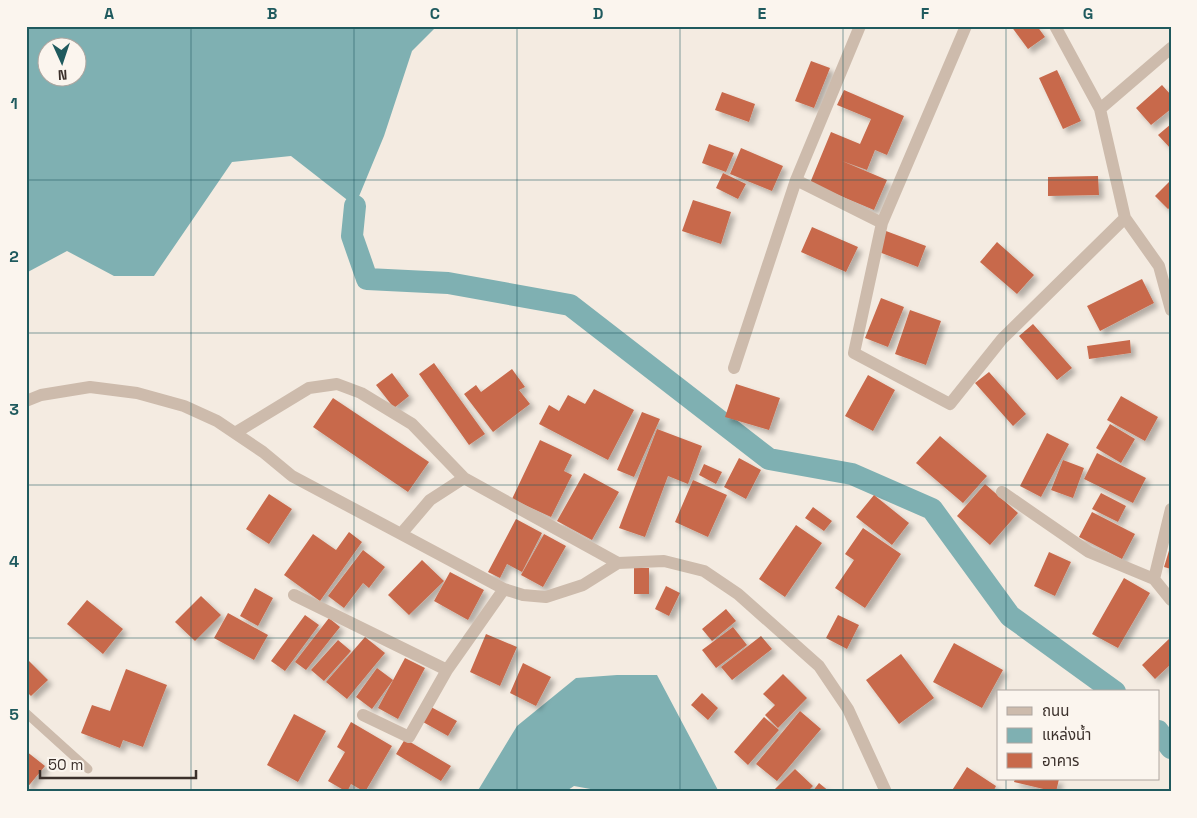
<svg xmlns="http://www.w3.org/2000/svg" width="1197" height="818" viewBox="0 0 1197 818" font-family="'Space Grotesk','Noto Sans Thai',sans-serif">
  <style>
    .water { fill: #7fb0b2; fill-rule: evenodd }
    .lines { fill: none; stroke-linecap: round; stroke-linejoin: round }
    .canal { stroke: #7fb0b2; stroke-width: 22 }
    .building { fill: #c8694b; filter: url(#shadow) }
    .service { stroke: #cdbbac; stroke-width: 9 }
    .minor { stroke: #cdbbac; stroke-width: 12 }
    .grid { fill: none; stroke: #1f5a5e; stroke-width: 1; stroke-opacity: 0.55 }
    .neatline { fill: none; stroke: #1f5a5e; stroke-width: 2 }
    .grid-label { font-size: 16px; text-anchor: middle; font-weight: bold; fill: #1f5a5e }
  </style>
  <defs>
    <filter id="shadow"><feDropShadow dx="4.5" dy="4.5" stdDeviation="2.5" flood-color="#0004"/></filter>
  </defs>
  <rect width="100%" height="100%" fill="#f4ebe1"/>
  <path class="water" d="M26,26H437L412,51L384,136L355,206L291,156L232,162L154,276H114L67,251L26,273ZM48,48H78V78H48Z
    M617,675H657L719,792H607L574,786L565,792H477L517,726L576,678Z"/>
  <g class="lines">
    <path class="canal" d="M355,206L352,236L367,279L448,283L570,305L769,459L852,474L932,509L1010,616L1115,692
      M1158,731L1171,748"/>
  </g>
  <path class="building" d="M1011,26H1037L1045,37L1028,49Z
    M811,61L830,68L814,108L795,101Z
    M1057,70L1081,121L1063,129L1039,78Z
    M1162,85L1171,95V109L1151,125L1136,108Z
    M844,90L904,116L887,155L875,150L867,170L842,161L887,180L874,210L810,183L831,132L860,144L871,119L837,105Z
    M722,92L755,104L749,122L715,110Z
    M1171,124V149L1158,135Z
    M709,144L734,153L726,172L702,163Z
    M741,148L783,166L772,191L730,174Z
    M723,173L746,184L738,199L716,188Z
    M1098,176L1099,195L1048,196V177Z
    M1171,180V207L1168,209L1155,196Z
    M693,200L731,212L721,244L682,231Z
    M812,227L858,247L846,272L801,252Z
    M886,231L926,246L918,267L879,252Z
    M997,242L1034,275L1017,294L980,262Z
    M1142,279L1154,303L1100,331L1087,306Z
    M881,298L904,307L888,347L865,338Z
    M910,310L941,321L926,365L895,354Z
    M1033,324L1072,368L1057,380L1019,336Z
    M1130,340L1131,353L1089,359L1087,346Z
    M434,363L485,434L469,445L419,374Z
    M512,369L525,387L519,390L530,404L493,432L464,394L476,385L481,392Z
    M989,372L1026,414L1013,426L975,383Z
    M392,373L409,396L394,408L376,385Z
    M868,375L895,390L873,431L845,416Z
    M736,384L780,398L769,430L725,417Z
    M594,389L634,410L608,460L539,424L549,405L559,411L568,395L585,404Z
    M1121,396L1158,417L1145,441L1107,420Z
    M333,398L429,462L408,492L313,427Z
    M642,412L660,419L634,477L617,470Z
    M1110,424L1135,439L1121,463L1096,448Z
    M657,429L702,446L688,484L668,476L645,537L619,528Z
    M1047,433L1069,444L1041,497L1020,486Z
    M940,436L987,476L963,503L916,463Z
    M540,440L572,455L564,471L572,475L551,517L512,499Z
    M1097,453L1146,478L1133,503L1084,479Z
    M739,458L761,470L746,499L724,487Z
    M1063,460L1084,468L1073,498L1051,490Z
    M704,464L722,472L716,484L699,475Z
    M584,473L619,492L592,540L557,521Z
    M693,480L727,495L708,537L675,522Z
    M985,484L1018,513L990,545L957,516Z
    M1101,493L1126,506L1118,522L1092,509Z
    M269,494L292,509L269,544L246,529Z
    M874,495L909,523L892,545L856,517Z
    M813,507L832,521L824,531L805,518Z
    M1092,512L1135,534L1122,559L1079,537Z
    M516,519L542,533L522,572L507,564L500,578L488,572Z
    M796,525L822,543L785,597L759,579Z
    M863,528L901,554L865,608L835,588L854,560L845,554Z
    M349,532L362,542L320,601L284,575L313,534L336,550Z
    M544,534L566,546L543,587L521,575Z
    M1171,544V569L1164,567Z
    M363,550L385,567L369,588L363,583L344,608L328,596Z
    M1049,552L1071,562L1055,596L1034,586Z
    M422,560L444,581L409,615L388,595Z
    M634,568H649V594H634Z
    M450,572L484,590L468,620L434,601Z
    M1124,578L1150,593L1118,648L1092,634Z
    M666,586L680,593L669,616L655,609Z
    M255,588L273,598L258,626L240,616Z
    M201,596L221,615L195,641L175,622Z
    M87,600L123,629L103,654L67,624Z
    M726,609L736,621L712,641L702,629Z
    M228,613L268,635L254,660L214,638Z
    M305,615L319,625L285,671L271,661Z
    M838,615L859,625L847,649L826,638Z
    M329,618L340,627L306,670L295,662Z
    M733,627L747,645L716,668L702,650Z
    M486,634L517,647L500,686L470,672Z
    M761,636L772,649L732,680L721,667Z
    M365,637L385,653L347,699L326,682Z
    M1171,637V664L1155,679L1142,665Z
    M338,640L351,651L324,681L311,670Z
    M954,643L1003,670L982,708L933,682Z
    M901,654L934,698L899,724L866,680Z
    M26,658L48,680L31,696L26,691Z
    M405,658L425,668L398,719L378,708Z
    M523,663L551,677L536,706L510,693Z
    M377,668L393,680L372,709L356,697Z
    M126,669L167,685L143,747L123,740L120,748L81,733L92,705L110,711Z
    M783,674L807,698L778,728L765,715L775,705L763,694Z
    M702,693L718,708L708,720L691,705Z
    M431,707L457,721L448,736L423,722Z
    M800,711L821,729L777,781L756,764Z
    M294,714L326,731L298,782L267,765Z
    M764,717L779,730L748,765L734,752Z
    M351,722L392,746L365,792L351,784L347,792L328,781L345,752L337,747Z
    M405,739L451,766L441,781L396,754Z
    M26,751L45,766L26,789Z
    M967,767L996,786L993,792H951Z
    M795,769L813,786L807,792H772Z
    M1015,779H1059L1056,792L1014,782Z
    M819,783L830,792H812Z"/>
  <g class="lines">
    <path class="service" d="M26,713L88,769"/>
    <path class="minor" d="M966,26L882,223L854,353L950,404L1002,339L1125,218
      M1055,26L1100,109L1125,218L1159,266L1171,310
      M1100,109L1171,48
      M796,180L882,223
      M734,368L796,180L860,26
      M26,401L41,395L90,387L137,393L184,406L217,421L263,452L292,476L401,534L430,500L464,478L618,563L664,561L704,571L738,594L819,666L848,709L886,792
      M235,433L309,388L337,384L361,393L412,424L464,478
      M1002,492L1089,552L1154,579
      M1171,509L1154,579L1171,600
      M401,534L504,589L523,595L546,597L583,585L618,563
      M294,595L447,670
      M363,715L409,737L447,670L504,589"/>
  </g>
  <path class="grid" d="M191,26V792M354,26V792M517,26V792M680,26V792M843,26V792M1006,26V692M26,180H1171M26,333H1171M26,485H1171M26,638H1171M1006,779V792"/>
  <rect width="1197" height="818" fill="none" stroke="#fbf5ee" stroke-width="55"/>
  <rect x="997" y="690" width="162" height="90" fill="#fbf5ee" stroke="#aea6a0"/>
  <rect x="1007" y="707" width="25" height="8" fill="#cdbbac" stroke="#aea6a0"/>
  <text x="1042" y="716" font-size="15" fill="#3b302b">ถนน</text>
  <rect x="1007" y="728" width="25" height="15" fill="#7fb0b2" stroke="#aea6a0"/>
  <text x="1042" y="740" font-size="15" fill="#3b302b">แหล่งน้ำ</text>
  <rect x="1007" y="753" width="25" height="15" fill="#c8694b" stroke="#aea6a0"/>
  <text x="1042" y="766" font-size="15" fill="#3b302b">อาคาร</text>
  <g transform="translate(62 62) rotate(177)"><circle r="24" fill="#fbf5ee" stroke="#aea6a0"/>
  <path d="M0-4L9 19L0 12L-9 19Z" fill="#1f5a5e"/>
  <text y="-8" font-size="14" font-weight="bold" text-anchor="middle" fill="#3b302b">N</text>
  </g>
  <path d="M40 770v8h156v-8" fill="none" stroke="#3b302b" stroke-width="2.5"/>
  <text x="48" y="770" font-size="15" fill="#3b302b" stroke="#fbf5ee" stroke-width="4" paint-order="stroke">50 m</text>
  <rect x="28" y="28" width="1142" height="762" class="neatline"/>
  <g class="grid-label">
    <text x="109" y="19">A</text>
    <text x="272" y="19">B</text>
    <text x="435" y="19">C</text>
    <text x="598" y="19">D</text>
    <text x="762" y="19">E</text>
    <text x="925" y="19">F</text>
    <text x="1088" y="19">G</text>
    <text x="14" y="109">1</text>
    <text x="14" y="262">2</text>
    <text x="14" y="415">3</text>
    <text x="14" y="567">4</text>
    <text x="14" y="720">5</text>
  </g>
</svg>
